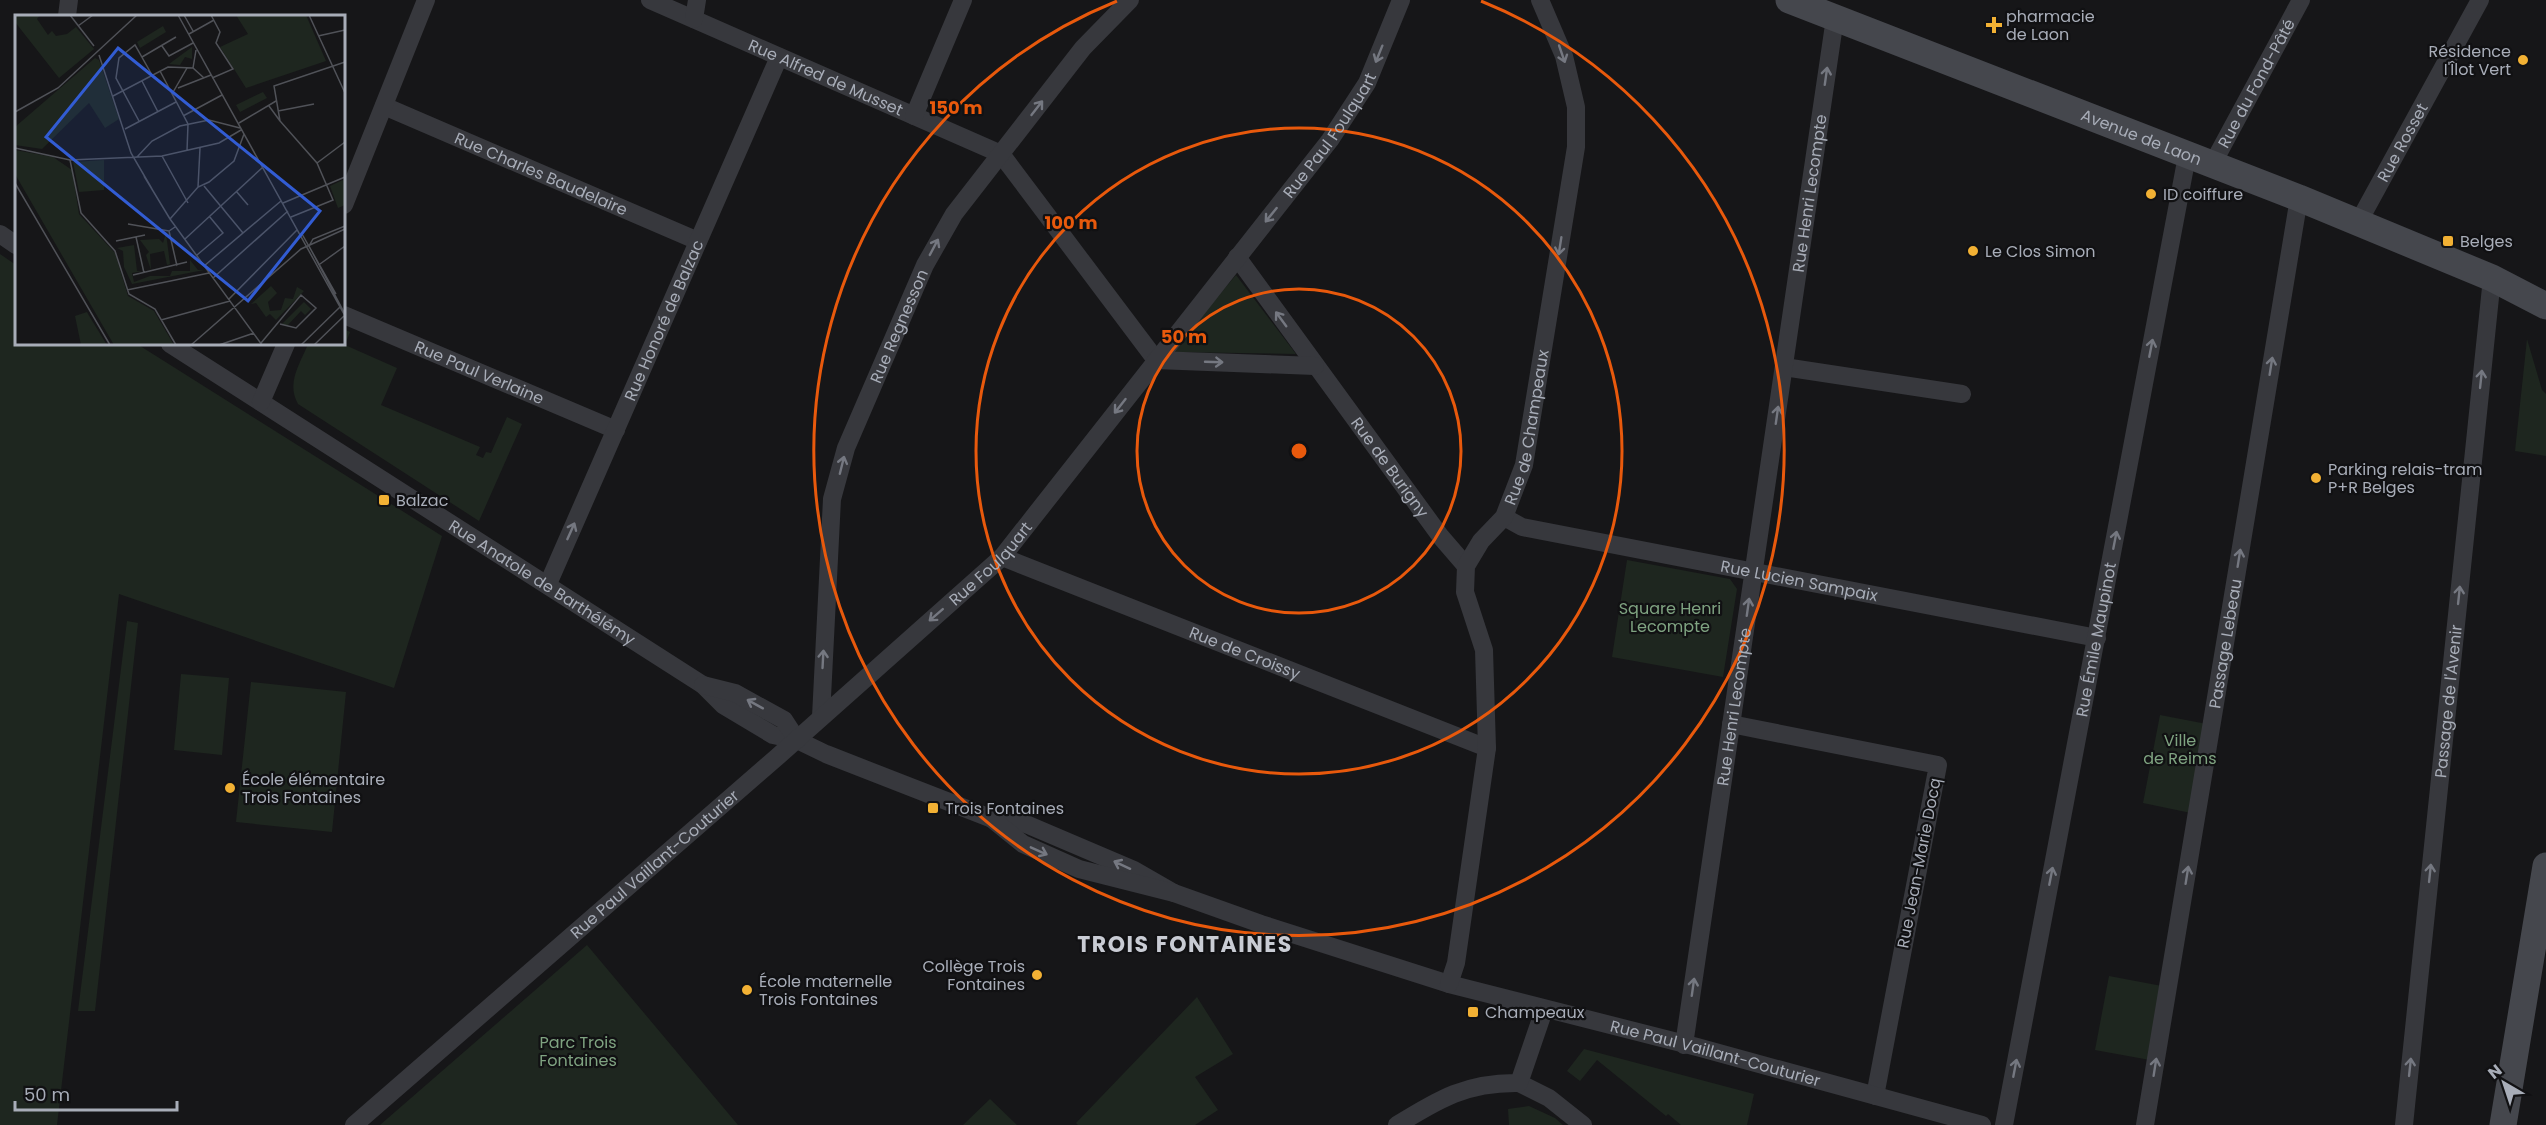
<svg xmlns="http://www.w3.org/2000/svg" width="2546" height="1125" viewBox="0 0 2546 1125" font-family="Poppins,sans-serif">
  <style>
    .green { fill: #1e261f }
    .lines { fill: none; stroke-linecap: round; stroke-linejoin: round }
    .street { stroke: #37383d; stroke-width: 18 }
    .secondary { stroke: #45474d; stroke-width: 27 }
    .oneway { stroke: #757881 }
    .ring { fill: none; stroke: #e8590c; stroke-width: 3 }
    .poi-dot { fill: #f2b134; stroke: #111113; stroke-width: 2 }
    .labels { text-anchor: middle; dominant-baseline: central; stroke-width: 4.5; stroke-linejoin: round; paint-order: stroke }
    .poi-label { font-size: 16px; fill: #a8adb8; stroke: #111113; text-anchor: start }
    .street-label { font-size: 16px; fill: #a8adb8; stroke: #111113 }
    .park-label { font-size: 16px; fill: #7fa381; stroke: #111113 }
    .district-label { font-size: 22px; font-weight: bold; letter-spacing: 1.5px; fill: #c9ccd4; stroke: #111113 }
    .inset-road { fill: none; stroke: #505258; stroke-width: 1.5 }
    .view { fill: #325cd3; fill-opacity: 0.15; stroke: #325cd3; stroke-width: 3 }
    .inset-edge { fill: none; stroke: #a8adb8; stroke-width: 3 }
    .centre { fill: #e8590c; stroke: #111113; stroke-width: 3 }
    .ring-label { font-size: 18px; text-anchor: middle; font-weight: bold; fill: #e8590c; stroke: #111113; stroke-width: 4.5; stroke-linejoin: round; paint-order: stroke }
  </style>
  <rect width="100%" height="100%" fill="#161618"/>
  <path class="green" d="M0,254L16,265V344H137L442,536L394,688L119,594L57,1125H0Z
    M1236,275L1296,354L1171,352Z
    M344,329L350,332L345,345L397,368L381,405L480,447L476,455L483,458L486,452L491,453L507,417L522,424L479,521L298,404C286,383 300,364 308,344H344Z
    M2527,339L2542,390L2546,394V456L2515,451Z
    M1627,560L1730,579L1737,589L1723,677L1612,657Z
    M127,621L138,623L95,1011H78Z
    M181,674L229,678L222,755L174,750Z
    M251,682L346,692L332,832L236,822Z
    M2160,715L2212,725L2191,813L2143,803Z
    M587,945L738,1125H380Z
    M2109,976L2162,986L2150,1060L2095,1050Z
    M1197,997L1233,1054L1195,1077L1218,1110L1195,1125H1078L1076,1123Z
    M1584,1049L1754,1094L1747,1125H1681L1668,1114L1666,1116L1597,1060L1580,1081L1567,1071Z
    M990,1099L1017,1125H963Z
    M1529,1106L1555,1118L1563,1125H1509L1508,1109Z"/>
  <g class="lines">
    <g class="street">
      <path id="s1" d="M650,0L1001,154L1156,360"/>
      <path d="M67,16L69,0"/>
      <path d="M694,19L697,0"/>
      <path id="s2" d="M384,106L698,241"/>
      <path d="M914,116L963,0"/>
      <path id="s3" d="M2212,165L2301,0"/>
      <path d="M344,205L426,0"/>
      <path id="s4" d="M2358,223L2480,0"/>
      <path d="M0,234L16,245"/>
      <path id="s5" d="M1237,257L1441,537L1466,566"/>
      <path id="s6" d="M344,315L616,430"/>
      <path id="s7" d="M170,344L703,685L723,705L773,735L797,740L826,754L990,818L1026,824L1134,870L1174,893"/>
      <path d="M1156,360L1315,366"/>
      <path d="M1784,367L1962,394"/>
      <path d="M261,402L286,344"/>
      <path id="s8" d="M1504,517L1522,527L2097,638"/>
      <path id="s9" d="M1002,557L1487,748"/>
      <path id="s10" d="M548,584L779,57"/>
      <path d="M703,685L735,693L784,720L797,740"/>
      <path id="s11" d="M821,717L832,499L846,448L925,265L954,214L1083,48L1130,0"/>
      <path d="M1731,724L1938,765L1875,1096"/>
      <path id="s12" d="M992,819L1023,844L1079,869L1174,893L1261,924L1449,984L1697,1047L1982,1125"/>
      <path id="s13" d="M1449,984L1456,963L1487,748L1484,650L1465,592L1466,566L1481,541L1504,517L1524,465L1576,147V107L1564,56L1540,0"/>
      <path id="s14" d="M1684,1045L1835,18"/>
      <path d="M1519,1083L1549,1098L1583,1125"/>
      <path id="s15" d="M354,1125L776,758L1002,557L1330,140L1367,83L1401,0"/>
      <path d="M1397,1125C1439,1099 1467,1082 1519,1083L1544,1010"/>
      <path id="s16" d="M2004,1125L2187,156"/>
      <path id="s17" d="M2145,1125L2299,198"/>
      <path id="s18" d="M2404,1125L2492,278"/>
    </g>
    <g class="secondary">
      <path id="s19" d="M1789,0L2299,198L2492,278L2546,306"/>
      <path d="M2503,1125L2546,866"/>
    </g>
  </g>
  <defs><path id="oneway-shaft" d="M-6 0H5M1.5-3L5.5 0L1.5 3" fill="none" stroke-width="1.6" stroke-linecap="round" stroke-linejoin="round" transform="scale(1.5)"/></defs>
  <g class="oneway">
    <use href="#oneway-shaft" transform="translate(1379 54) rotate(112)"/>
    <use href="#oneway-shaft" transform="translate(1562 54) rotate(71)"/>
    <use href="#oneway-shaft" transform="translate(1826 76) rotate(-82)"/>
    <use href="#oneway-shaft" transform="translate(1037 108) rotate(-52)"/>
    <use href="#oneway-shaft" transform="translate(1271 215) rotate(129)"/>
    <use href="#oneway-shaft" transform="translate(1560 246) rotate(99)"/>
    <use href="#oneway-shaft" transform="translate(934 247) rotate(-62)"/>
    <use href="#oneway-shaft" transform="translate(1281 319) rotate(-126)"/>
    <use href="#oneway-shaft" transform="translate(2151 348) rotate(-79)"/>
    <use href="#oneway-shaft" transform="translate(1214 362) rotate(2)"/>
    <use href="#oneway-shaft" transform="translate(2271 366) rotate(-81)"/>
    <use href="#oneway-shaft" transform="translate(2481 379) rotate(-84)"/>
    <use href="#oneway-shaft" transform="translate(1120 406) rotate(128)"/>
    <use href="#oneway-shaft" transform="translate(1777 415) rotate(-82)"/>
    <use href="#oneway-shaft" transform="translate(842 465) rotate(-76)"/>
    <use href="#oneway-shaft" transform="translate(571 531) rotate(-66)"/>
    <use href="#oneway-shaft" transform="translate(2115 540) rotate(-79)"/>
    <use href="#oneway-shaft" transform="translate(2239 558) rotate(-81)"/>
    <use href="#oneway-shaft" transform="translate(2459 595) rotate(-84)"/>
    <use href="#oneway-shaft" transform="translate(1748 607) rotate(-82)"/>
    <use href="#oneway-shaft" transform="translate(936 615) rotate(139)"/>
    <use href="#oneway-shaft" transform="translate(823 659) rotate(-87)"/>
    <use href="#oneway-shaft" transform="translate(755 704) rotate(-151)"/>
    <use href="#oneway-shaft" transform="translate(1039 851) rotate(24)"/>
    <use href="#oneway-shaft" transform="translate(1122 865) rotate(-155)"/>
    <use href="#oneway-shaft" transform="translate(2430 873) rotate(-84)"/>
    <use href="#oneway-shaft" transform="translate(2187 875) rotate(-81)"/>
    <use href="#oneway-shaft" transform="translate(2051 876) rotate(-79)"/>
    <use href="#oneway-shaft" transform="translate(1693 987) rotate(-82)"/>
    <use href="#oneway-shaft" transform="translate(2155 1067) rotate(-81)"/>
    <use href="#oneway-shaft" transform="translate(2410 1067) rotate(-84)"/>
    <use href="#oneway-shaft" transform="translate(2015 1068) rotate(-79)"/>
  </g>
  <g class="ring">
    <circle cx="1299" cy="451" r="162"/>
    <circle cx="1299" cy="451" r="323"/>
    <path d="M1481 1A485 485 0 1 1 1117 1"/>
  </g>
  <g class="poi-dot">
    <path d="M1991 16h6v6h6v6h-6v6h-6v-6h-6v-6h6z"/>
    <circle cx="2523" cy="60" r="6"/>
    <circle cx="2151" cy="194" r="6"/>
    <rect x="2442" y="235" width="12" height="12" rx="3"/>
    <circle cx="1973" cy="251" r="6"/>
    <circle cx="2316" cy="478" r="6"/>
    <rect x="378" y="494" width="12" height="12" rx="3"/>
    <circle cx="230" cy="788" r="6"/>
    <rect x="927" y="802" width="12" height="12" rx="3"/>
    <circle cx="1037" cy="975" r="6"/>
    <circle cx="747" cy="990" r="6"/>
    <rect x="1467" y="1006" width="12" height="12" rx="3"/>
  </g>
  <g class="labels">
    <g class="poi-label">
      <text x="2006" y="16">pharmacie<tspan x="2006" dy="18">de Laon</tspan></text>
      <text x="2511" y="51" text-anchor="end">Résidence<tspan x="2511" dy="18">I'Îlot Vert</tspan></text>
      <text x="2163" y="194">ID coiffure</text>
      <text x="2460" y="241">Belges</text>
      <text x="1985" y="251">Le Clos Simon</text>
      <text x="2328" y="469">Parking relais-tram<tspan x="2328" dy="18">P+R Belges</tspan></text>
      <text x="396" y="500">Balzac</text>
      <text x="242" y="779">École élémentaire<tspan x="242" dy="18">Trois Fontaines</tspan></text>
      <text x="945" y="808">Trois Fontaines</text>
      <text x="1025" y="966" text-anchor="end">Collège Trois<tspan x="1025" dy="18">Fontaines</tspan></text>
      <text x="759" y="981">École maternelle<tspan x="759" dy="18">Trois Fontaines</tspan></text>
      <text x="1485" y="1012">Champeaux</text>
    </g>
    <g class="street-label">
      <text stroke="none"><textPath href="#s1" startOffset="192">Rue Alfred de Musset</textPath></text>
      <text stroke="none"><textPath href="#s3" startOffset="93">Rue du Fond-Pâté</textPath></text>
      <text stroke="none"><textPath href="#s15" startOffset="1396">Rue Paul Foulquart</textPath></text>
      <text stroke="none"><textPath href="#s19" startOffset="378">Avenue de Laon</textPath></text>
      <text stroke="none"><textPath href="#s4" startOffset="92">Rue Rosset</textPath></text>
      <text stroke="none"><textPath href="#s2" startOffset="171">Rue Charles Baudelaire</textPath></text>
      <text stroke="none"><textPath href="#s14" startOffset="861">Rue Henri Lecompte</textPath></text>
      <text stroke="none"><textPath href="#s10" startOffset="288">Rue Honoré de Balzac</textPath></text>
      <text stroke="none"><textPath href="#s11" startOffset="404">Rue Regnesson</textPath></text>
      <text stroke="none"><textPath href="#s6" startOffset="147">Rue Paul Verlaine</textPath></text>
      <text stroke="none"><textPath href="#s13" startOffset="580">Rue de Champeaux</textPath></text>
      <text stroke="none"><textPath href="#s5" startOffset="260">Rue de Burigny</textPath></text>
      <text stroke="none"><textPath href="#s15" startOffset="849">Rue Foulquart</textPath></text>
      <text stroke="none"><textPath href="#s8" startOffset="303">Rue Lucien Sampaix</textPath></text>
      <text stroke="none"><textPath href="#s7" startOffset="442">Rue Anatole de Barthélémy</textPath></text>
      <text stroke="none"><textPath href="#s16" startOffset="494">Rue Émile Maupinot</textPath></text>
      <text stroke="none"><textPath href="#s17" startOffset="488">Passage Lebeau</textPath></text>
      <text stroke="none"><textPath href="#s9" startOffset="261">Rue de Croissy</textPath></text>
      <text stroke="none"><textPath href="#s18" startOffset="426">Passage de l'Avenir</textPath></text>
      <text stroke="none"><textPath href="#s14" startOffset="342">Rue Henri Lecompte</textPath></text>
      <text transform="translate(1919 863) rotate(-79)">Rue Jean-Marie Docq</text>
      <text stroke="none"><textPath href="#s15" startOffset="398">Rue Paul Vaillant-Couturier</textPath></text>
      <text stroke="none"><textPath href="#s12" startOffset="764">Rue Paul Vaillant-Couturier</textPath></text>
    </g>
    <g class="park-label">
      <text x="1670" y="608">Square Henri<tspan x="1670" dy="18">Lecompte</tspan></text>
      <text x="2180" y="740">Ville<tspan x="2180" dy="18">de Reims</tspan></text>
      <text x="578" y="1042">Parc Trois<tspan x="578" dy="18">Fontaines</tspan></text>
    </g>
    <g class="district-label">
      <text x="1185" y="944">TROIS FONTAINES</text>
    </g>
  </g>
  <g transform="translate(15 15)">
    <rect width="330" height="330" fill="#161618"/>
    <path d="M0,0H25L22,4L33,20L37,16L41,21L52,19L61,12L79,34L44,63L0,7ZM221,0H291L311,46L231,73L205,32L233,19ZM148,11L151,17L125,33L122,27ZM177,32V44L170,42L165,50L154,49ZM80,43L84,45L104,104L90,113L74,88L27,134L0,130V112ZM248,77L252,83L225,97L221,90ZM0,135L38,142L57,155L64,199L100,238L113,281L139,296L159,330H99L0,159ZM89,145V175L64,177L58,147ZM330,164V190L323,193L315,171ZM151,218L155,249L152,250L149,236L135,239L136,255L131,240L134,237L125,225L144,224L148,228ZM119,230L122,256H127L117,258L119,267L135,261H155L157,256H175V245L183,255H189L117,269L109,252L108,236L102,233ZM256,271L262,278L253,287L255,296L266,295L270,283L278,284L282,272L289,276L261,305L255,299L251,302L241,288L236,289ZM289,287L296,294L290,300L286,296L272,311L267,309ZM72,297L73,299L92,330H66L60,301Z" fill="#1e261f"/>
    <path class="inset-road" d="M55,0L79,31M163,0L330,301M169,0L178,16M196,0L205,17L201,28L218,54L197,63M294,0L330,78M63,11L78,0M174,19L199,5M303,21L330,15M147,31L154,41L178,28M84,40L116,138L137,174M127,42L161,22M178,53L181,35M145,56L173,109L172,136M127,66L143,97M163,73L196,60M157,79L172,53M98,81L153,52L178,53L189,63M254,91L265,106M263,96L299,89M0,97L43,73L122,0M168,101L207,80M124,106L101,63L104,43L120,30L137,60M224,108L261,86M110,114L161,87M0,133L55,145L147,141L204,128L226,115M147,141L173,188M122,142L137,126L165,111L194,105L225,113M55,145L66,198L100,236L114,279L140,294L161,330M302,148L330,127M129,161L155,204L247,330M0,168L95,330M189,171L228,218M183,172L185,133M221,176L233,190M268,188L330,162M276,202L318,185L302,148L265,106L259,71L330,47M155,204L183,172L194,167L219,146L229,119M113,209L154,216L160,212M330,211L298,224L294,231L330,299M154,216L162,251M287,219L321,279M121,222L129,258M170,224L248,152M101,226L130,220M182,240L208,218L194,201M305,249L330,231M189,251L266,186M118,260L172,247M198,263L273,196M112,275L194,258M214,284L282,215M146,305L215,286M246,328L286,280L301,293L281,313L265,309M176,330L286,234L330,214M204,330L239,318M286,330L325,292M299,330L330,300"/>
    <path class="view" d="M103,33L305,196L233,286L31,122Z"/>
    <rect width="330" height="330" class="inset-edge"/>
  </g>
  <circle cx="1299" cy="451" r="9" class="centre"/>
  <g class="ring-label">
    <text x="956" y="114">150 m</text>
    <text x="1071" y="229">100 m</text>
    <text x="1184" y="343">50 m</text>
  </g>
  <g transform="translate(2504 1083) rotate(321)" stroke="#111113" stroke-width="4.5" paint-order="stroke">
  <path d="M0-4.5L10 22L0 15L-10 22Z" fill="#a8adb8"/>
  <text y="-9" font-size="16" font-weight="bold" text-anchor="middle" fill="#a8adb8">N</text>
  </g>
  <path d="M15 1101v9h162v-9" fill="none" stroke="#a8adb8" stroke-width="3"/>
  <text x="24" y="1101" font-size="18" fill="#a8adb8" stroke="#111113" stroke-width="4.5" paint-order="stroke">50 m</text>
</svg>
